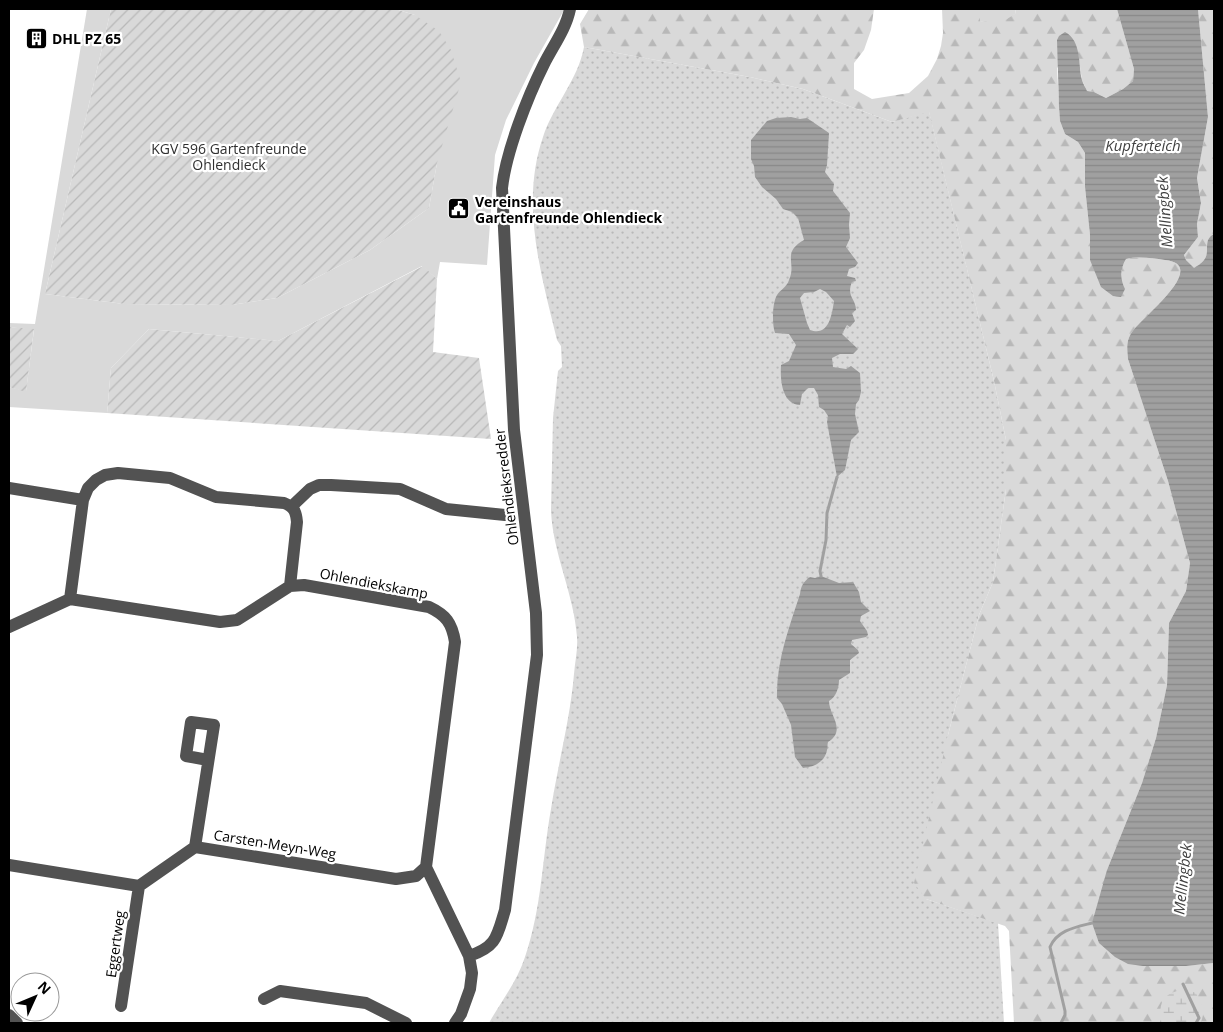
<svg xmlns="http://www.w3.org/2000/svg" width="1223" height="1032" viewBox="0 0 1223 1032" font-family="'Open Sans',sans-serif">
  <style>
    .grass { fill: url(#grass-dots) }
    .forest { fill: url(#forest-firs) }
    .wetland { fill: url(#wetland-marsh) }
    .park { fill: #d9d9d9 }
    .garden { fill: url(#garden-furrows) }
    .water { fill: url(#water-rules); fill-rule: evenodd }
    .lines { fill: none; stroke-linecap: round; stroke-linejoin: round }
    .stream { stroke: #a0a0a0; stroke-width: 3 }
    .minor { stroke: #525252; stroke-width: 12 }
    .labels { text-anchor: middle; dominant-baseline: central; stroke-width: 4.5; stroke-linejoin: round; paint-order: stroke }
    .poi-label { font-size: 14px; font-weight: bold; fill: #000; stroke: #fff; text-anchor: start }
    .park-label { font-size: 14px; fill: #303030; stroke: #fff }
    .street-label { font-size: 14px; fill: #000; stroke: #fff }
    .water-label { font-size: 15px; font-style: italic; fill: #414141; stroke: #fff }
  </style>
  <defs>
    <pattern id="grass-dots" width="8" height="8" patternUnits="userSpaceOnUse" patternTransform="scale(1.25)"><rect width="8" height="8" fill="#d9d9d9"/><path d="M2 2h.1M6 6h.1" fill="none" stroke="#b8b8b8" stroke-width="1.8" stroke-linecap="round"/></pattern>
    <pattern id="forest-firs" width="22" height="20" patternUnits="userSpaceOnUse" patternTransform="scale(1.25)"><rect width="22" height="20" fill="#d9d9d9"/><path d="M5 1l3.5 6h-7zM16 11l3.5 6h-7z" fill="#b8b8b8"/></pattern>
    <pattern id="wetland-marsh" width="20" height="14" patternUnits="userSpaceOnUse" patternTransform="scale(1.25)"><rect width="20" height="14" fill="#d9d9d9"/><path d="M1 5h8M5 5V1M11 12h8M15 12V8" fill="none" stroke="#b8b8b8"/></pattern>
    <pattern id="garden-furrows" width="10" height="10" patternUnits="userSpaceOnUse" patternTransform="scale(1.25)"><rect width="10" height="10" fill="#d9d9d9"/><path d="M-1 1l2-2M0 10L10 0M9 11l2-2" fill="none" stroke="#b8b8b8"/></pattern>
    <pattern id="water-rules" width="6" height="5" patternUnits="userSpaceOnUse" patternTransform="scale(1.25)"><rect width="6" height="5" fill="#a0a0a0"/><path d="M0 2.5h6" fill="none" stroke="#888"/></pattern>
  </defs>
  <rect width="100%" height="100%" fill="#fff"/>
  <path class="grass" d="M584,47L750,77L803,89L892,122L929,111L994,381L1006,440V489L993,582L979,615L948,735L926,899L998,923L1004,1023H489C501,1001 517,982 525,957C542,907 542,859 551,809C558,764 570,720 574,674C575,662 578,649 577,637C574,594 553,554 551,511L553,418L558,371L562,367L561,346L557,340C541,274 520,204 543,137C553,106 578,80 584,47Z"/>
  <path class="forest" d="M589,9H874L871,30L864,50L854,63V89L872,99L909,93L928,76L937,59L941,46L943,33L942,9H980V22L1015,14L1016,9H1117L1134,69L1133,81L1123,89L1106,98L1094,92L1087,91L1082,80L1077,48L1057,68L1060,121L1065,134L1078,142L1085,153V187L1090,235V260L1121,282L1122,267L1126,259C1138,256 1152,258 1165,260C1211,265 1140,319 1132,332C1126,341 1127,348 1128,359L1168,481L1190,563L1186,591L1169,623L1167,685L1156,738L1142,783L1107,870L1143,966H1186L1214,963V1023H1014L1009,931L1005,926L926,899L914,883L948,735L979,615L993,582L1006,489V440L994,381L929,112L892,122L803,89L750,77L584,47L580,24Z
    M1198,9H1214V234C1202,240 1211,251 1204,260C1202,263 1197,266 1194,269L1186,260L1184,255L1198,237L1197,224L1201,203L1197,178L1208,117Z"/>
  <path class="wetland" d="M1184,989L1196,993L1204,1011L1201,1023H1160C1160,1000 1161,995 1184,989Z"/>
  <path class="park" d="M87,9H111L45,294L124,304L231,305L277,298L370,250L429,208L437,163L415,15L395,9L564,10L534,63L506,120L495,155L487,265L440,262L437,279L422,266L278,341L149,329L111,368L107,413L9,407V387L26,391L34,330L9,327V323L35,324Z
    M980,9H1016L1015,14L1007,19L980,22Z"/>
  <path class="garden" d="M111,9H395L415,15L439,31L451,50L461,82L437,163L429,208L370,250L277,298L231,305L124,304L45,294Z
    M423,266L437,279L433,352L479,358L491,439L107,413L111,368L149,329L278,341Z
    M9,327L34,329L26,392L9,387Z"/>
  <path class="water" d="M1117,9H1198L1208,117L1197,178L1201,203L1197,224L1198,237L1184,255L1186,260L1194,268C1197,266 1202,263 1204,260C1211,251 1202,240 1214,234V963L1186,966H1143L1128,964L1115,957L1099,943L1092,923L1107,870L1142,783L1156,738L1167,685L1169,623L1186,591L1190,563L1168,481L1128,359C1127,348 1126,341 1132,332C1140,319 1211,265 1165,260C1152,258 1138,256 1126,259C1120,269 1120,279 1125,289L1121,297L1113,296L1101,287L1090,260V235L1085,187V153L1078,142L1065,134L1060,121L1059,107L1057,40L1059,36L1065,32C1082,41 1078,64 1082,80C1083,84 1086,88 1087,91L1094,92L1106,98L1123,89L1133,81L1134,69Z
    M791,117L800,119L807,118L829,133L827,165L825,172L834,184L833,191L850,213L849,225L850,238L846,247L858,263L855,267L849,269L847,276L855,278L856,281L852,282C846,296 856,299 856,310L852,313L855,321L850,327L847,325L842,334L858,349L853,354H840L832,358L833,367L846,369L851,366L860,373L861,392L859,400L856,404L855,414L859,432L851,440L845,470L837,477L827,422L828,416L824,410L819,407L818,395L814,388H808L802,394L800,405C782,404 780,380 781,365L789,361L796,345L789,334L775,333C772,325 772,303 777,295C780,290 787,287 789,280C797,263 781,253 804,240L798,218L792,212L783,209L776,199L762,187L755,177L754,166L751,159V140L767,121L776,118ZM820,289L826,292L834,301C832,314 829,337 810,330L807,323L800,298L804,293L814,292Z
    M821,576L839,583L853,582L859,592L861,602L870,611L861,616L860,621L867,631L868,635L866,637L852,640L851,644L858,650L859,653L850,660V673L839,680C839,688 836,697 829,701C829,715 847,730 828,742C827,745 828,748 827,750C825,762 814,767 803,768L795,757L791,725L782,704L777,698C776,662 789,628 800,594C801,586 803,582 810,577L815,578Z"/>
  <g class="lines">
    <path class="stream" d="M821,576L820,571L826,540L827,513L837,477
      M1183,984L1199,1018L1196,1023
      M1061,1023L1065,1015V1011L1050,947C1057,930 1076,927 1092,923"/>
    <path class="minor" d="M9,488L83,500
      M292,506L310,489L319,485H331L400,489L446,509L505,515
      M70,599L83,500L88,488L96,480L105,475L118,473L170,478L216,497L284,503C294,507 296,511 297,522L290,586
      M9,627L70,599L220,622L237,620L290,586L304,585L429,607C446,615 452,623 455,642L426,867L469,956L472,973L470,989L461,1014L455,1023
      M195,847L214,725L191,722L186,756L208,760
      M9,865L139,886L195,847L396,879L416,876L426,867
      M469,956C497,947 497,936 505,910L537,655L536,613L514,430L502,188C506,152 527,98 544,64C553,46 566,29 570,9
      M264,999L280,991L366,1003L406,1023
      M121,1006L139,886
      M9,1015L17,1023"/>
  </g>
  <defs>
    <symbol id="building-square" viewBox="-11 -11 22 22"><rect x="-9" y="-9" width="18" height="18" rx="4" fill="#000" stroke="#fff"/><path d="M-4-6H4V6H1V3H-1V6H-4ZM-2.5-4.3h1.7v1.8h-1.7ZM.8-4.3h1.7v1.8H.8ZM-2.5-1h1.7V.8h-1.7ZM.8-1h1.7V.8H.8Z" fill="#fff"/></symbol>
    <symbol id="civic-square" viewBox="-11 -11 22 22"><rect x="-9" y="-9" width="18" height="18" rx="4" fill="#000" stroke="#fff"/><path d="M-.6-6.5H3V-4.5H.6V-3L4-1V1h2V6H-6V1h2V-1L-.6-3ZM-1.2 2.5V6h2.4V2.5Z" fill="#fff"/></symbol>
  </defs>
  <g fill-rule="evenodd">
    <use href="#building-square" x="24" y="26" width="25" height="25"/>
    <use href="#civic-square" x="446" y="196" width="25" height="25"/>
  </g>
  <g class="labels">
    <g class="poi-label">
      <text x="52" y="38">DHL PZ 65</text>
      <text x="475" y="201">Vereinshaus<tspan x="475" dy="16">Gartenfreunde Ohlendieck</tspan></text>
    </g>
    <g class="park-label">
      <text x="229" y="148">KGV 596 Gartenfreunde<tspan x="229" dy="16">Ohlendieck</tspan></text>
    </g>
    <g class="street-label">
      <text transform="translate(506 487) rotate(-97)">Ohlendieksredder</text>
      <text transform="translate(374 583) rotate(11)">Ohlendiekskamp</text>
      <text transform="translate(275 844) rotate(9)">Carsten-Meyn-Weg</text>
      <text transform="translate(115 944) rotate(-82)">Eggertweg</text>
    </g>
    <g class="water-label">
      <text x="1143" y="145">Kupferteich</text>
      <text transform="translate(1164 212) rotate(-94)">Mellingbek</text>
      <text transform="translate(1182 879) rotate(-84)">Mellingbek</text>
    </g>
  </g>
  <rect width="1223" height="1032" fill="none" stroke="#000000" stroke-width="20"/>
  <g transform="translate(35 997) rotate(46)"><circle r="24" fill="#ffffff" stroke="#999999"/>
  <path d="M0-4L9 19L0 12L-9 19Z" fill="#000000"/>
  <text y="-8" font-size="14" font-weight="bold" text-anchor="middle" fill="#000000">N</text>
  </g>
</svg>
